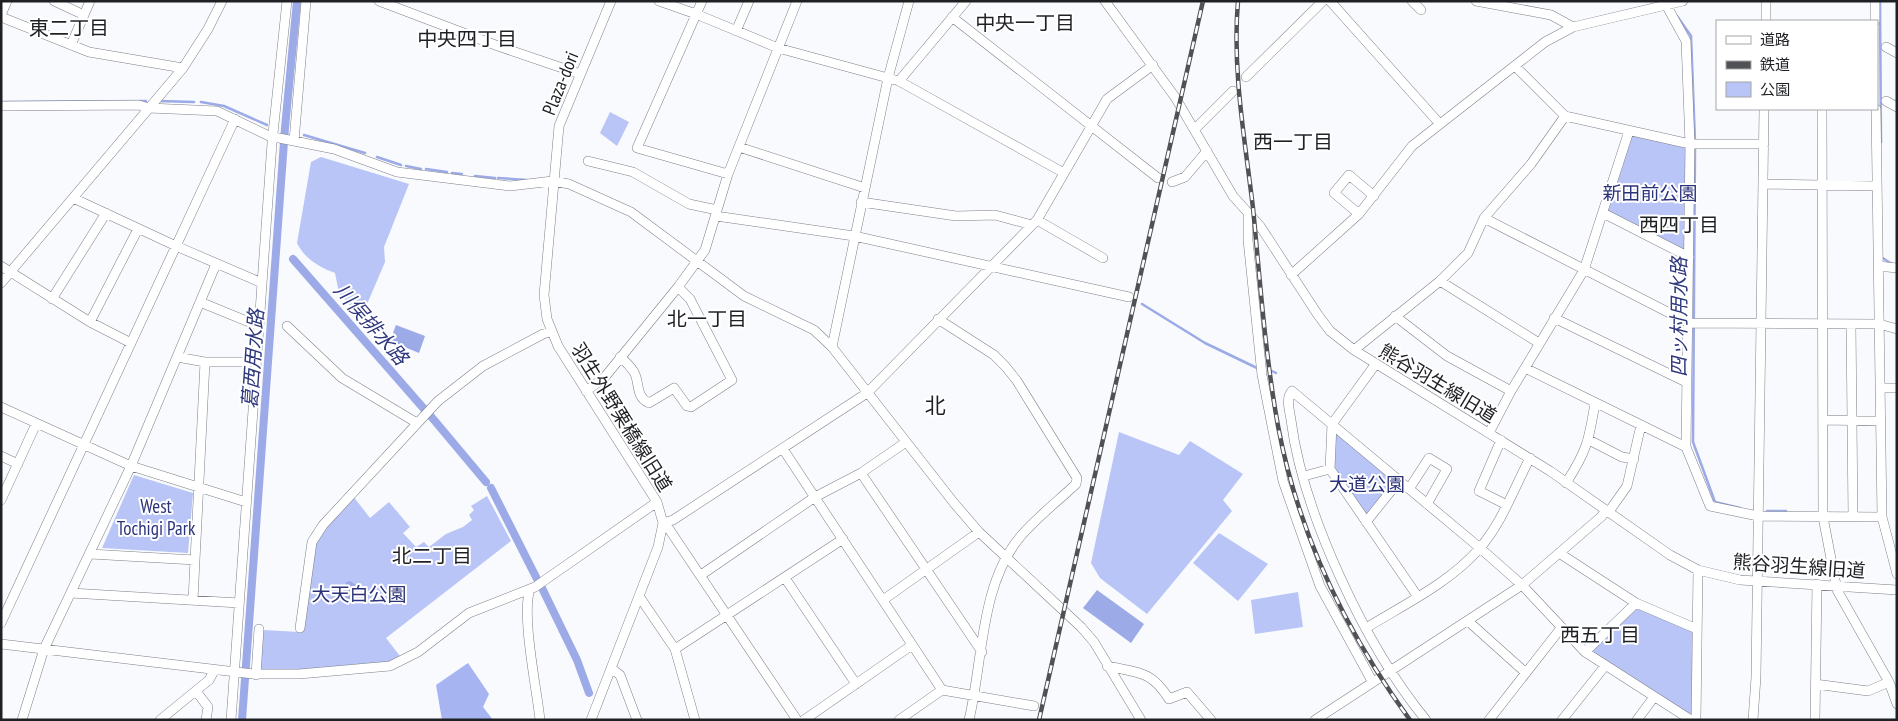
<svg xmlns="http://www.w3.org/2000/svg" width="1898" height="721" viewBox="0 0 1898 721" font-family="'PT Sans Narrow','Noto Sans JP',sans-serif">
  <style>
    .green { fill: #b8c5f6 }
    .forest { fill: #a6b5f2 }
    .water { fill: #9caae7 }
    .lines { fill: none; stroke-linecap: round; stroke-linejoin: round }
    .stream { stroke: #9caae7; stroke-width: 2.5 }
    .canal { stroke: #9caae7; stroke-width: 8 }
    .minor-casing { stroke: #7d8089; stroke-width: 10 }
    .minor { stroke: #fff; stroke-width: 9 }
    .rail-casing { stroke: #505155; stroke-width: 4.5 }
    .rail { stroke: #fff; stroke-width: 2.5; stroke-dasharray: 8; stroke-linecap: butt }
    .labels { text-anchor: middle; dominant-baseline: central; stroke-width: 4; stroke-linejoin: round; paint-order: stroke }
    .street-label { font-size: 19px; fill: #1f2024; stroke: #fff }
    .park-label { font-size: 19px; fill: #2b337a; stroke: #fff }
    .neighbourhood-label { font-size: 20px; fill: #1f2024; stroke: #fff }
    .water-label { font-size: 20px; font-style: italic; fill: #2f387f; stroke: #fff }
    .quarter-label { font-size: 21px; fill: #1f2024; stroke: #fff }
  </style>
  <rect width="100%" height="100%" fill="#f8fafe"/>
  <path class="green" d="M610,112L629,122L617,146L600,133Z
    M1629,131L1690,144L1689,257L1603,213Z
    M321,157L409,184L384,247L385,262L361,318L339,293L335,273C319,267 305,259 297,243L311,162Z
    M1335,429L1395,481L1367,517L1332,467Z
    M1119,432L1179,455L1190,441L1243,474L1223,500L1232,511L1147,614L1100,578L1091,563Z
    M134,475L193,493L188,553L102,548Z
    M353,496L370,518L389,502L410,527L403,533L416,547L424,542L429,547L446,534L463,527L472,520L469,515L474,510L471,506L487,496L511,541L386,638L403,660L393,664L261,672L259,669L263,630L300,632L316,537Z
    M1219,533L1268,564L1238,601L1193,563Z
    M1298,592L1303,627L1255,634L1251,600Z
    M1637,606L1694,630L1693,716L1591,652Z"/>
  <path class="forest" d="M468,663L489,694L483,707L493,720H442L436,685Z"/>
  <path class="water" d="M396,325L425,336L419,353L390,341Z
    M350,581L356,585L359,592L354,602L350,604C342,599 343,591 346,582Z
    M1097,590L1144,624L1131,643L1083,608Z"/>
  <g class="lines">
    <path class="stream" d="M1880,1L1881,142
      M1677,16L1691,36L1695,142
      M159,101L194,102
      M1,102L146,101
      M201,102L224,106L267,125
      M304,135L365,153
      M1695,147L1693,442L1715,502L1740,508
      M377,157L401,165
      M406,166L421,169
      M426,169L447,172
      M452,173L462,174
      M475,176L495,178
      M498,178L527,180
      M1881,257L1892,264
      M1142,304L1205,343L1257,368
      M1272,371L1276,373
      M1767,511H1786"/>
    <path class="canal" d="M293,259L425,410
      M429,414L486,482
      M491,488L538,581
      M542,588L577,660L589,693
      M242,720L285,128L297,1"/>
    <defs>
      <path id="minor" d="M54,1L84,15
        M379,1L498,46L580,74
        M659,1L696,14L778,48L899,81L1064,173
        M702,1L637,148L728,174
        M1105,1L1175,97L1233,196L1260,226L1318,315L1330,331L1354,350L1550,471L1670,555L1698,570L1740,580L1897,590
        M1330,1L1439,123
        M1412,1L1421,10
        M1476,1L1551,15L1573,27
        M1664,1L1686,41L1690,144L1686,447L1710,506L1758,516L1882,517
        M1875,1V21
        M1,15L7,1
        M1,17L89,52L183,68
        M952,17L1158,178
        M1766,21V1
        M736,31L749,1
        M71,45L90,1
        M1886,47L1897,53
        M1515,66L1565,116L1690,144H1764
        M1246,77L1323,1
        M899,81L966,1
        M1886,101L1897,107
        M1,106L139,105L149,108L217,111L269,136L334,149L397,172L510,186L553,181L569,184L631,212L744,296L814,330L832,347L954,503L979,532L1081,627L1094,642L1141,720
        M1822,109L1823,517L1837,590L1889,682L1897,704
        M1876,109L1882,517L1897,574
        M1195,129L1233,91
        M294,141L306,1
        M739,147L865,188
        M588,161L633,172L689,204L717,210
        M1172,182L1185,177L1207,151
        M1764,184L1877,186
        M73,198L176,246L262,283
        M861,202L956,216L995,215L1032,225
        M1603,213L1689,257
        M1248,214V240L1262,375L1283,481L1320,586L1372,681
        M1359,214L1334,193L1349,175L1374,196
        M716,216L854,236L1129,297
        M1484,218L1689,323L1879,324L1897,329
        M1037,220L1103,258
        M1,266L90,322L131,343
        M1878,266L1897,268
        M1291,275L1359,214L1412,146L1545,42L1573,27L1683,1
        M1440,281L1539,343
        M1,283L183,68L208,29L222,1
        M52,299L106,213
        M200,302L259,326
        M1395,316L1447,356L1511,391
        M1554,318L1686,382
        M938,319L994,355L1005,366L1017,381L1077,478L1076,484C1058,501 1036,518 1020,537C980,585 983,661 969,720
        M90,322L138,229
        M1851,325L1853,517
        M287,326L342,378L417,423
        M832,347L888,78L909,1
        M1354,350L1440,281L1468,253L1484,218L1531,164L1565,116
        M177,357L205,362H256
        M620,357C625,361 630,366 634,372C640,382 635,397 649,403L674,388L687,406L691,407L732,380L690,299L678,287
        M1375,365L1332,424L1330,469L1418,597
        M1525,368L1686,447
        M1880,388H1897
        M586,391L604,378L678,287L705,250L728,174L797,1
        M1,407L131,466L246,502
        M1823,420L1881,421
        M1489,433L1511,391L1584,270L1629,131
        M1501,440L1479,491L1507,505
        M1589,440L1622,457L1634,459
        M783,449L942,690
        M1,456L18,464
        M861,473L982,652
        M1304,476L1330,469
        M1566,483C1587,451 1589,440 1595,403
        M1409,489L1429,458L1447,469L1427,504
        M1,500L36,424
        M1608,513L1627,486L1641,425
        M1366,522L1399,481
        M663,523L673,520L867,393L1037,220L1107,99L1153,65
        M663,523L669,529L797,720
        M1559,553L1636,603L1697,629
        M90,554L195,560
        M701,575L815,497L861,473L906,442
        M785,578L856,684
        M530,589C521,615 537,690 540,720
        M71,593L239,603
        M639,596L675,649L695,720
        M193,600L205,362
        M883,600L979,532
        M1468,621L1526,673
        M1,623L235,119
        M300,628L312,542L323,525L438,401L483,366L543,334L551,332
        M1366,628C1405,604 1449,583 1479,549C1502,523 1514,488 1530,458
        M1,644L253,674H299L390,666L418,652L469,613L535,587L657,502
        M675,649L843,539
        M1585,652L1636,603
        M1107,666C1138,673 1151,670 1169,699L1187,692L1211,720
        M611,668L620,675L637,720
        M256,675L259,629
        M1815,684L1868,691L1889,682
        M196,691L208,707L206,720
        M22,720L44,649L131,466L216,264
        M160,720L209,680L214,671
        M231,720L272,143L287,1
        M591,720L658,547L663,523L657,502L558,346L547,319L544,295L559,126L611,1
        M804,720L912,645
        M899,720L942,690L1034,706
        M1315,720L1522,585L1602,516L1605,510
        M1426,720C1366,647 1303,514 1291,420C1290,412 1285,398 1292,391L1480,548L1522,585L1585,652L1691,720
        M1489,720L1561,628
        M1562,720L1605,666
        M1637,720L1654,697
        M1696,720L1698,570
        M1753,720L1756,677L1764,109
        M1815,720L1817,584"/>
    </defs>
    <use href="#minor" class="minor-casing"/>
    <use href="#minor" class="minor"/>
    <defs>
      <path id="rail" d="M1238,1C1232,70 1245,140 1253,208C1260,280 1265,354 1278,426C1298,533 1346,632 1410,720
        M1039,720L1203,1"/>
    </defs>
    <use href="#rail" class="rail-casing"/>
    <use href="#rail" class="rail"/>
  </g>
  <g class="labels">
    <g class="street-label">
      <text transform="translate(560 83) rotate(-68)">Plaza-dori</text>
      <text transform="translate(1438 383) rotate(31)">熊谷羽生線旧道</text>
      <text transform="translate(622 417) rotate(58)">羽生外野栗橋線旧道</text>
      <text transform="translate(1799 566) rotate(4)">熊谷羽生線旧道</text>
    </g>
    <g class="park-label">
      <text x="1650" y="193">新田前公園</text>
      <text x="1367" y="484">大道公園</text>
      <text x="156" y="506">West<tspan x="156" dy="22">Tochigi Park</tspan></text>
      <text x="359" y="594">大天白公園</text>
    </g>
    <g class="neighbourhood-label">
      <text x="1025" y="23">中央一丁目</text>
      <text x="69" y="28">東二丁目</text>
      <text x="467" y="39">中央四丁目</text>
      <text x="1293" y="142">西一丁目</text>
      <text x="1679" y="225">西四丁目</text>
      <text x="707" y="319">北一丁目</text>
      <text x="432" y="556">北二丁目</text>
      <text x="1600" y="635">西五丁目</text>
    </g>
    <g class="water-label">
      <text transform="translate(1679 317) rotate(-90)">四ッ村用水路</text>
      <text transform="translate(371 324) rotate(49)">川俣排水路</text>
      <text transform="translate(253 359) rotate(-86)">葛西用水路</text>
    </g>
    <g class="quarter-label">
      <text x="935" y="405">北</text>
    </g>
  </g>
  <rect width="1898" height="721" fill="none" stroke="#1f2024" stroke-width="5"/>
  <rect x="1716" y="20" width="162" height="90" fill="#ffffff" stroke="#a5a6a7"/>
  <rect x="1726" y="36" width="25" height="8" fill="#ffffff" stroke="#a5a6a7"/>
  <text x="1760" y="45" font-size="15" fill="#1f2024">道路</text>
  <rect x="1726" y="61" width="25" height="8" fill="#505155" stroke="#a5a6a7"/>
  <text x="1760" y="70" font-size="15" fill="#1f2024">鉄道</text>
  <rect x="1726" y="82" width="25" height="15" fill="#b8c5f6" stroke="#a5a6a7"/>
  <text x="1760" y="95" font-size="15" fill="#1f2024">公園</text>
</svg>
